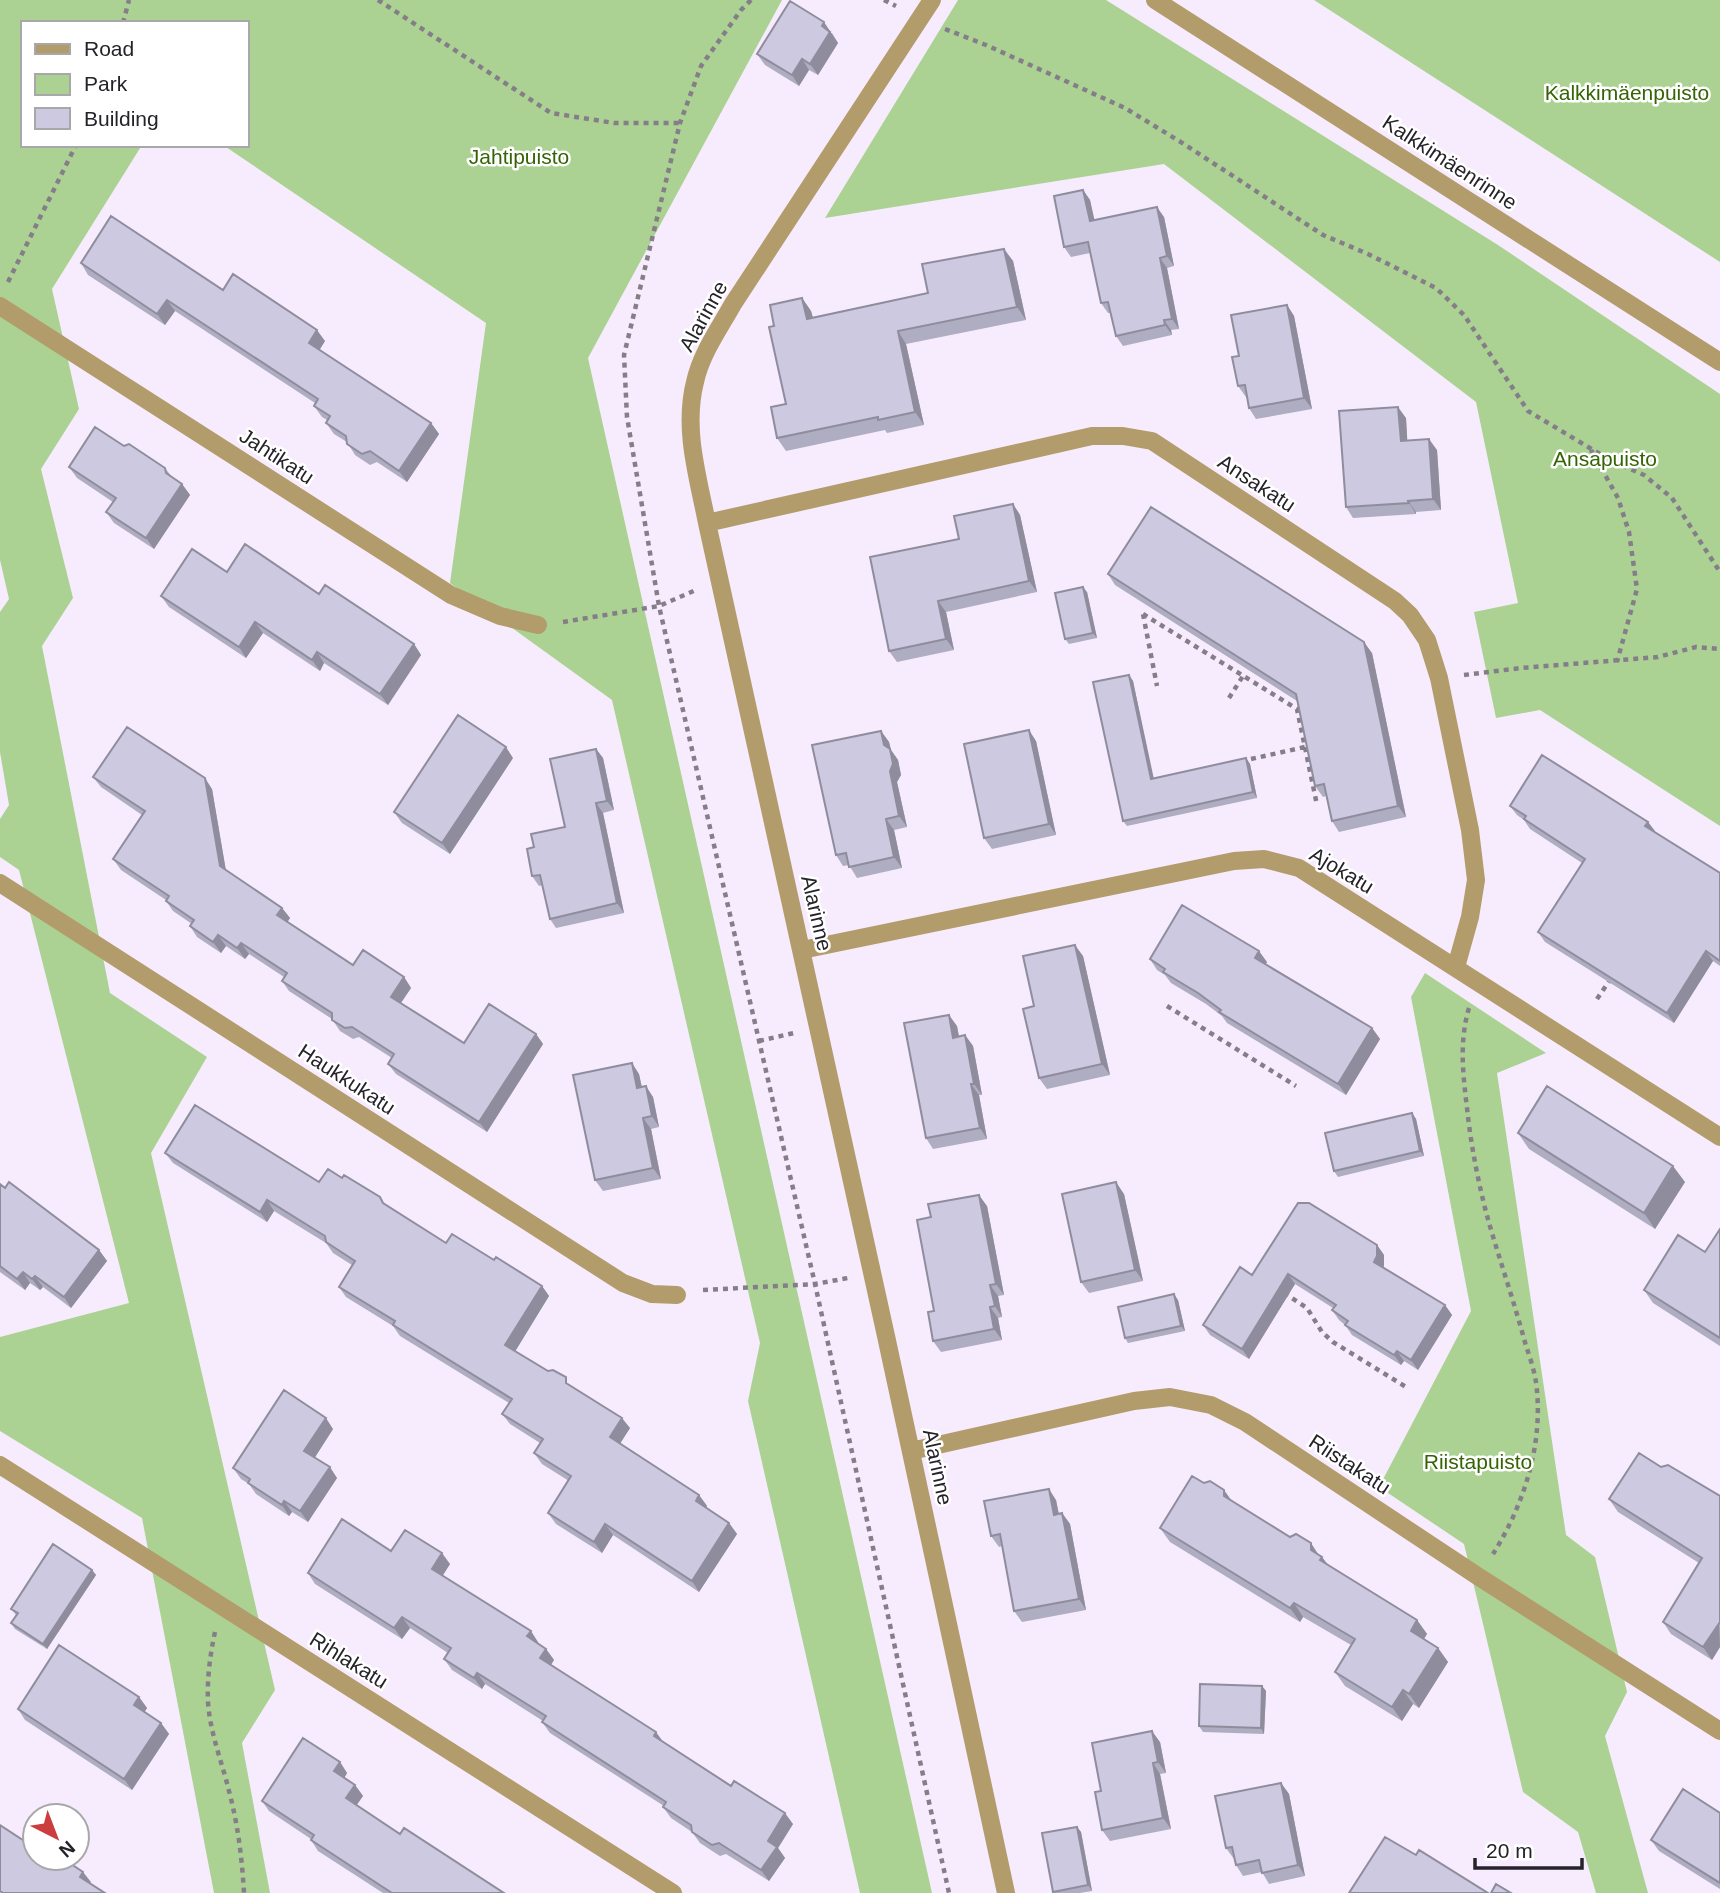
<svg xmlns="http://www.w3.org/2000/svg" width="1720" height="1893" viewBox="0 0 1720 1893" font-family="Helvetica,sans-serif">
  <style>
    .green { fill: #abd293 }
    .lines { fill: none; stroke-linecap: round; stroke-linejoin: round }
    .path { stroke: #857e89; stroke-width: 4.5; stroke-dasharray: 5 5; stroke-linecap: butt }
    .minor { stroke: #b39c6b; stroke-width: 18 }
    .wall { fill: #afadc1 }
    .shaded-wall { fill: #8f8d9d }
    .building { fill: #ccc9e0; stroke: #8f8d9d; stroke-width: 2 }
    .labels { text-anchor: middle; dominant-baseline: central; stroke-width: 5; stroke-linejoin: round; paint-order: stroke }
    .park-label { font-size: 21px; fill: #356405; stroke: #fff }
    .street-label { font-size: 21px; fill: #262229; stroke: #fff }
  </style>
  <rect width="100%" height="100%" fill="#f7ecfd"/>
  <path class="green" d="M0,0H782L588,358L932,1893H860L748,1401L760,1343L612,700L450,583L486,323L223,145H247V23H23V145H142L52,289L79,409L41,469L73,598L42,646L110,993L207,1057L151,1153L275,1690L242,1743L270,1893H214L142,1518L0,1431V1337L129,1303L19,870L0,857V819L9,805L0,752V612L9,599L0,560Z
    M958,0H1106L1498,245L1720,394V826L1540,710L1496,718L1474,612L1518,603L1476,402L1164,164L825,218Z
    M1314,0H1720V262Z
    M1425,973L1546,1053L1497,1073L1566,1535L1595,1557L1627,1692L1605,1736L1648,1893H1596L1578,1832L1523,1792L1464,1544L1379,1487L1471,1311L1411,997Z"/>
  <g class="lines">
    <path class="path" d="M378,0L551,113L614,123H680
      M751,0L741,10L701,66L680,123L624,355L627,417L659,606L815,1284L949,1893
      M884,0L896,6
      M123,23L129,0
      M945,29L986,45L1125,108L1184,144L1323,235L1368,254L1436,288L1464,315L1528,411L1610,460L1644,475L1672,498L1720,572
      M8,282L76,145
      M1591,450L1618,498L1629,532L1637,589L1617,662
      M1143,614L1297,709L1317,805
      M1143,614L1157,686
      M563,622L659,606L696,590
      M1464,675L1521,668L1658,657L1696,647L1720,649
      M1229,698L1243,676
      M1251,759L1305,747
      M1597,999L1612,977
      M1167,1006L1296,1086
      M1469,1008C1459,1041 1463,1075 1467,1108C1471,1146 1479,1187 1489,1223C1501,1264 1515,1305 1526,1346C1530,1357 1534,1370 1536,1382C1544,1442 1525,1503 1493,1554
      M759,1041L794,1033
      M703,1290L815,1284L848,1278
      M1284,1293L1307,1308L1322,1332L1333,1342L1406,1387
      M215,1632C210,1655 207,1679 208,1702C210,1733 222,1762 229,1791C238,1825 242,1858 244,1893"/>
    <path class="minor" d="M932,0L733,304C719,329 701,354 695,382C683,429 698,477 707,523L886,1336L1006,1893
      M1155,0L1720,362
      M0,306L451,595L500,616L538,625
      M707,523L1092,436H1123L1152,441L1395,601L1410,615L1427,640L1439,678L1470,830L1476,880L1470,917L1456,967
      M0,883L623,1283L652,1294L677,1295
      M802,950L1234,861L1264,859L1299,868L1720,1137
      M911,1451L1134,1401L1170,1397L1211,1405L1245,1422L1479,1577L1720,1731
      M0,1465L673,1893"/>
  </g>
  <path class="wall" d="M832,33L838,43L818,75L809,70L799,86L765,65L757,54Z
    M1083,190L1090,200L1094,220L1164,217L1174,266L1167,268L1179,329L1171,330L1172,335L1123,346L1116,336L1110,313H1108L1101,303L1090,253L1071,257L1064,247Z
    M1004,249L1013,261L1026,320L906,344L924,425L887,433L885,430L786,451L777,438L786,404L774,326L802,298L811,311L813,317L928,293Z
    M81,263L223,290L325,341L319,350L431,423L439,434L407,482L377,462L370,465L355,455L347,442L334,434L326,423L327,420L322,417L314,406L315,403L175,311L165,325L88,275Z
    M1287,305L1294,316L1312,409L1256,419L1249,408L1247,397H1246L1238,386L1239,356Z
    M1406,418L1407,441L1437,450L1441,510L1416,512V514L1353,518L1346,507Z
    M124,446L165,468L172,477L182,484L190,495L154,549L114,523L106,512L113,502L77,478L69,467Z
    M1013,504L1020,515L1037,592L946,612L954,650L897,662L889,651Z
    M227,572L319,594L414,644L421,655L388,705L324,663L320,671L263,633L246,658L169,607L161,596Z
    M1108,574L1372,653L1406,817L1339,832L1332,821L1326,796L1323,797L1315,786L1297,701L1115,585Z
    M1087,592L1097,638L1069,644L1065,639Z
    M1129,675L1133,681L1153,778L1246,758L1250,764L1257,798L1127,826L1123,821Z
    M881,731L889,742L891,750L898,760L901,775L897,782L907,827L894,830L902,868L857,878L849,865L843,866L836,855Z
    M1036,741L1056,835L992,849L984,838Z
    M596,749L603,758L614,810L603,813L624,913L556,928L550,919L543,885L539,886L532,876L534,847L565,827Z
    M513,758L450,854L402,823L394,812Z
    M93,777L212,789L226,871L282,908L290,918L287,922L353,965L404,977L411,988L401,1003L464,1043L536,1034L543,1044L487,1132L396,1074L388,1064L392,1058L359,1037L353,1039L340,1031L332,1019L289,991L282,981L284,977L249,954L245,959L226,946L221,953L197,937L190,926L192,924L173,911L166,901V900L121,870L113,859L142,815L101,787Z
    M1510,806L1648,822L1655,832L1720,873V966L1713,961L1674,1023L1545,942L1538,932L1582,863L1530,829L1524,820L1517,815Z
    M1083,956L1110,1075L1047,1089L1039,1078L1034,1006Z
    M1150,959L1267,962L1266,964L1372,1028L1380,1039L1346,1095L1227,1023L1222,1016L1206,1004L1171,983L1165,975L1157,970Z
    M957,1026L959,1036L965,1035L973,1046L982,1095H979L987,1139L933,1149L926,1138Z
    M639,1074L642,1087L653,1097L659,1127L651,1129L661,1179L603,1191L595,1180Z
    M1412,1113L1416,1119L1424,1156L1338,1177L1334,1171Z
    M1518,1133L1685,1182L1655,1229L1529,1149Z
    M165,1153L319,1182L385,1205L446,1243L494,1260L542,1286L549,1296L515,1351L572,1386L630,1428L620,1443L699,1495L707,1506L706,1508L729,1523L737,1534L699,1592L613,1535L602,1553L556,1524L548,1513L569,1481L542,1464L534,1453L540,1443L510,1424L502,1414L509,1403L400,1336L393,1326L346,1297L339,1287L352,1265L333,1253L326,1243L274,1211L267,1222L173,1163Z
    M0,1184L99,1250L107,1261L71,1308L43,1287L40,1290L30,1283L25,1290L0,1272Z
    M1124,1194L1143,1281L1089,1293L1081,1282Z
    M987,1206L1004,1295L998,1296L1002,1317L998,1318L1002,1340L941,1352L933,1341L934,1311Z
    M1720,1229V1346L1653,1303L1644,1290L1705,1252Z
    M1377,1245L1384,1255L1383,1267L1445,1305L1452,1315L1418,1370L1404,1361L1401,1365L1352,1335L1345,1325L1339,1320L1332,1310L1333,1308L1295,1284L1249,1359L1210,1335L1203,1325L1252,1275Z
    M1178,1300L1185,1331L1128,1343L1125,1338Z
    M333,1429L315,1457L337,1478L308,1522L292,1512L289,1516L256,1494L249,1484L241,1479L233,1468Z
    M1661,1467L1720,1496V1647L1712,1660L1671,1634L1663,1622L1699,1563L1618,1512L1609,1499Z
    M1204,1483L1322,1557L1329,1566L1417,1620L1427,1634L1424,1639L1438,1648L1448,1662L1419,1708L1413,1704L1402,1721L1345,1686L1335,1672L1351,1645L1303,1617L1300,1622L1170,1542L1160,1528Z
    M1056,1500L1059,1514L1062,1513L1070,1524L1086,1610L1022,1622L1014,1611L1002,1546L999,1547L991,1536Z
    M391,1551L450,1564L442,1576L546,1649L554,1660L551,1665L663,1742L793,1824L778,1848L785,1858L769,1881L726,1854L720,1856L700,1843L692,1832L671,1818L663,1807L664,1806L550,1733L542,1722L543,1721L485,1684L482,1689L452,1670L444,1659L448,1653L410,1628L402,1639L315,1584L308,1573Z
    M92,1570L96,1575L47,1649L15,1629L11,1623L16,1615L11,1609Z
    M1262,1686L1266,1691L1264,1734L1203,1732L1199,1726Z
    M139,1697L147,1708L144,1712L161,1723L169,1734L132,1790L25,1720L18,1709Z
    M1160,1742L1166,1773L1160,1774L1171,1829L1110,1841L1102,1830L1101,1791Z
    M340,1762L347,1773L344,1778L355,1785L363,1796L356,1805L400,1834L504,1893H383L318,1851L311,1840V1839L269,1811L262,1801Z
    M1281,1783L1289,1794L1305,1876L1269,1884L1262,1872L1243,1876L1236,1865L1234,1859L1226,1848Z
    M1720,1813V1889L1659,1851L1651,1840Z
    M1077,1827L1081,1832L1092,1891L1080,1893H1054L1053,1892Z"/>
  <path class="shaded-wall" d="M824,22L838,43L818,75L810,64L822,26Z
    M802,59L809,70L799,86L792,75Z
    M1083,190L1090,200L1097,231L1090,221Z
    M1157,207L1164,217L1174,266L1167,256Z
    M1004,249L1013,261L1026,320L1017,307Z
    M1160,258L1167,268L1179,329L1172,319Z
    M802,298L811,311L816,331L807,319Z
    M167,300L175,311L165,325L157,314Z
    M1287,305L1294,316L1312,409L1304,398Z
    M1164,320L1171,330L1172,335L1165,325Z
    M317,330L325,341L317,354L309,343Z
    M898,331L906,344L924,425L915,412Z
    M1398,407L1406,418L1408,452L1401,441Z
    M431,423L439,434L407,482L399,471Z
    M1429,439L1437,450L1441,510L1433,499Z
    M182,484L190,495L154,549L146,538Z
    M1408,501L1416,512V514L1409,503Z
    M1013,504L1020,515L1037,592L1029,581Z
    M1083,587L1087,592L1097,638L1093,633Z
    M938,601L946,612L954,650L946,639Z
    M255,622L263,633L246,658L239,647Z
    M1364,642L1372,653L1406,817L1398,806Z
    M414,644L421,655L388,705L380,694Z
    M317,652L324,663L320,671L312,660Z
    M1129,675L1133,681L1155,784L1151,779Z
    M1029,730L1036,741L1056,835L1049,824Z
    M881,731L889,742L891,750L898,760L901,775L897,782L907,827L899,816Z
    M506,747L513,758L450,854L442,843Z
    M596,749L603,758L614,810L607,801Z
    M1246,758L1250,764L1257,798L1253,792Z
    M205,778L212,789L227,877L220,866Z
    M596,803L603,813L624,913L617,903Z
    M886,819L894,830L902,868L894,857Z
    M1648,822L1655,831L1652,836L1645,826Z
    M282,908L290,918L285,926L277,915Z
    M218,935L226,946L221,953L213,942Z
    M241,943L249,954L245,959L237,948Z
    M1075,945L1083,956L1110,1075L1102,1064Z
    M1259,951L1267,962L1263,969L1255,958Z
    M1706,951L1713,961L1674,1023L1667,1013Z
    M404,977L411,988L398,1007L391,997Z
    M949,1015L957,1026L961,1049L953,1038Z
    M1372,1028L1380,1039L1346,1095L1338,1084Z
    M536,1034L543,1044L487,1132L479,1122Z
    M965,1035L973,1046L982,1095L974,1084Z
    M632,1063L639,1074L644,1099L637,1088Z
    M971,1084L979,1095L987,1139L980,1128Z
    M646,1086L653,1097L659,1127L652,1116Z
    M1412,1113L1416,1119L1424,1156L1420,1151Z
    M643,1118L651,1129L661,1179L653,1168Z
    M1673,1166L1685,1182L1655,1229L1644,1213Z
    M1116,1182L1124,1194L1143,1281L1135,1270Z
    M979,1195L987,1206L1004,1295L996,1284Z
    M267,1200L274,1211L267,1222L260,1212Z
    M1377,1245L1384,1255V1266L1381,1271L1374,1262Z
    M99,1250L107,1261L71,1308L64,1297Z
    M23,1272L30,1283L25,1290L17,1279Z
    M1288,1274L1295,1284L1249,1359L1242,1349Z
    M35,1276L43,1287L40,1290L32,1279Z
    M990,1285L998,1296L1002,1317L995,1306Z
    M542,1286L549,1296L513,1355L505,1345Z
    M1174,1294L1178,1300L1185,1331L1181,1326Z
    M1445,1305L1452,1315L1418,1370L1411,1360Z
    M990,1307L998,1318L1002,1340L994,1329Z
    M1397,1351L1404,1361L1401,1365L1394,1355Z
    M326,1418L333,1429L312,1462L304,1451Z
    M622,1418L630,1428L618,1447L610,1437Z
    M330,1467L337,1478L308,1522L300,1511Z
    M1049,1489L1056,1500L1061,1526L1054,1515Z
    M1224,1490L1234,1504L1224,1496Z
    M699,1495L707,1506L703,1512L696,1501Z
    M284,1501L292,1512L289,1516L282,1505Z
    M1062,1513L1070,1524L1086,1610L1079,1599Z
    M729,1523L737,1534L699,1592L692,1581Z
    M605,1524L613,1535L602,1553L594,1542Z
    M1311,1543L1320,1557H1322L1332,1571L1330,1574L1311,1550Z
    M442,1553L450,1564L440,1580L432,1569Z
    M92,1570L96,1575L47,1649L43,1644Z
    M1294,1603L1303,1617L1300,1622L1290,1608Z
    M402,1617L410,1628L402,1639L394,1628Z
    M1417,1620L1427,1634L1420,1645L1411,1631Z
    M1719,1622L1720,1647L1712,1660L1703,1647Z
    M531,1631L538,1642L535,1647L527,1636Z
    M1438,1648L1448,1662L1419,1708L1409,1694Z
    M546,1649L554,1660L548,1669L540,1658Z
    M477,1673L485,1684L482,1689L474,1678Z
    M1262,1686L1266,1691L1264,1734L1261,1728Z
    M1403,1690L1413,1704L1402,1721L1392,1707Z
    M139,1697L147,1708L142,1716L134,1705Z
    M161,1723L169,1734L132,1790L124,1779Z
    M1152,1731L1160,1742L1166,1773L1158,1762Z
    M656,1732L664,1743L654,1736Z
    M340,1762L347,1773L342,1782L334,1771Z
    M1153,1763L1160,1774L1171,1829L1163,1818Z
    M1281,1783L1289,1794L1305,1876L1298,1865Z
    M355,1785L363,1796L354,1809L346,1798Z
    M785,1813L793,1824L778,1848L785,1858L769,1881L761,1870L768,1841Z
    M1077,1827L1081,1832L1092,1891L1088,1885Z
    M83,1872L91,1882L87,1887L80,1877Z"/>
  <path class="building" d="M790,1L824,22L822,26L830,32L810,64L802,59L792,75L757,54Z
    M1083,190L1090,221L1157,207L1167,256L1160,258L1172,319L1164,320L1165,325L1116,336L1108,302L1101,303L1088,242L1064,247L1054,196Z
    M111,216L223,290L233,274L317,330L309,343L431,423L399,471L370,451L362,454L347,444L346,436L326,423L330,416L314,406L318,399L167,300L157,314L81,263Z
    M1004,249L1017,307L898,331L915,412L878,420V417L777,438L771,407L786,404L769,327L774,326L770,305L802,298L807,319L928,293L922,264Z
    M1287,305L1304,398L1249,408L1245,385L1238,386L1232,357L1239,356L1231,315Z
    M1398,407L1401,441L1429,439L1433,499L1408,501L1409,503L1346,507L1339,411Z
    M95,427L124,446L129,444L165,468L166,473L182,484L146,538L106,512L116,498L69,467Z
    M1013,504L1029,581L938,601L946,639L889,651L870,557L959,539L954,516Z
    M1151,507L1364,642L1398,806L1332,821L1324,784L1315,786L1296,694L1108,574Z
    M245,544L319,594L325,585L414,644L380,694L317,652L312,660L255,622L239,647L161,596L192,549L227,572Z
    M1083,587L1093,633L1065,639L1055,593Z
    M1129,675L1151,779L1246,758L1253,792L1123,821L1093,682Z
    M458,715L506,747L442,843L394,812Z
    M127,727L205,778L220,866L282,908L277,915L353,965L363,950L404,977L391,997L464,1043L489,1004L536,1034L479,1122L388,1064L394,1054L352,1027L345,1028L332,1020V1013L282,981L287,973L241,943L237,948L218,935L213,942L190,926L194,920L166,901L169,896L113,859L145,811L93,777Z
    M1029,730L1049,824L984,838L964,744Z
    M881,731L884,745L890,749L893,764L890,771L899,816L886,819L894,857L849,867L846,853L836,855L812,745Z
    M596,749L607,801L596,803L617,903L550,919L540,875L532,876L527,849L534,847L531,834L565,827L550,759Z
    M1542,755L1648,822L1645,826L1720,873V961L1706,951L1667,1013L1538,932L1585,859L1524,819L1526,816L1510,806Z
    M1182,905L1259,951L1255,958L1372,1028L1338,1084L1219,1012L1221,1010L1198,993L1163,972L1165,969L1150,959Z
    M1075,945L1102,1064L1039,1078L1023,1009L1034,1006L1023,956Z
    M949,1015L953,1038L965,1035L974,1084H971L980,1128L926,1138L904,1023Z
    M632,1063L637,1088L646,1086L652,1116L643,1118L653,1168L595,1180L573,1075Z
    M1547,1086L1673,1166L1644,1213L1518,1133Z
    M195,1105L319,1182L328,1169L342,1178L344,1175L380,1197L383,1203L446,1243L452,1234L494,1260L496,1257L542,1286L505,1345L548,1371L553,1370L566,1377V1383L622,1418L610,1437L699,1495L696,1501L729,1523L692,1581L605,1524L594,1542L548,1513L571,1476L534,1453L543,1439L502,1414L512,1399L393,1325L395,1321L339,1287L355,1261L326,1242L325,1236L267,1200L260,1212L165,1153Z
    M1412,1113L1420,1151L1334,1171L1325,1133Z
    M9,1182L99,1250L64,1297L35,1276L32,1279L23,1272L17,1279L0,1266V1184L5,1188Z
    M1116,1182L1135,1270L1081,1282L1062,1194Z
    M979,1195L996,1284L990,1285L995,1306L990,1307L994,1329L933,1341L928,1312L934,1311L917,1220L931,1217L928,1204Z
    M1298,1203H1309L1377,1245V1256L1374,1262L1445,1305L1411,1360L1397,1351L1394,1355L1345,1325L1348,1321L1332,1310L1336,1305L1288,1274L1242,1349L1203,1325L1240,1267L1252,1275Z
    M1720,1229V1338L1644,1290L1678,1235L1705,1252Z
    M1174,1294L1181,1326L1125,1338L1118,1307Z
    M284,1390L326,1418L304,1451L330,1467L300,1511L284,1501L282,1505L248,1483L250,1479L233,1468Z
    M1639,1453L1661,1467L1668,1465L1720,1496V1622L1703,1647L1663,1622L1702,1558L1609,1499Z
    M1192,1476L1204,1483L1210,1481L1224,1490V1496L1290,1537L1296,1534L1311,1543V1550L1322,1557L1320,1560L1417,1620L1411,1631L1438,1648L1409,1694L1403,1690L1392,1707L1335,1672L1355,1639L1294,1603L1290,1608L1160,1528Z
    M1049,1489L1054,1515L1062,1513L1079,1599L1014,1611L1000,1534L991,1536L984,1501Z
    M342,1519L391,1551L405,1530L442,1553L432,1569L531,1631L527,1636L546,1649L540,1658L656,1732L654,1736L731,1786L734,1781L785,1813L768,1841L777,1847L761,1870L719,1843L712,1845L692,1832L691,1825L663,1807L666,1802L542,1722L546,1716L477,1673L474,1678L444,1659L451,1648L402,1617L394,1628L308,1573Z
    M53,1544L92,1570L43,1644L11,1623L18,1613L11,1609Z
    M59,1645L139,1697L134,1705L161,1723L124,1779L18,1709Z
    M1200,1684L1262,1686L1261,1728L1199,1726Z
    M1152,1731L1158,1762L1153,1763L1163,1818L1102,1830L1095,1792L1101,1791L1092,1743Z
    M303,1738L340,1762L334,1771L355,1785L346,1798L400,1834L404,1828L504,1893H392L311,1840L314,1835L262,1801Z
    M1281,1783L1298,1865L1262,1873L1259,1860L1236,1865L1232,1847L1226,1848L1215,1796Z
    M1683,1789L1720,1813V1883L1651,1840Z
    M0,1825L35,1848V1858H50L54,1861L56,1858H62L83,1872L80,1877L105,1893H3L0,1891Z
    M1077,1827L1088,1885L1053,1892L1042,1833Z
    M1385,1837L1416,1855L1419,1850L1488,1893H1349Z
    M1496,1884L1511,1893H1491Z"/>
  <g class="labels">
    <g class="park-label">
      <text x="1627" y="92">Kalkkimäenpuisto</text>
      <text x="519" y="156">Jahtipuisto</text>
      <text x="1605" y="458">Ansapuisto</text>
      <text x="1478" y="1461">Riistapuisto</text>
    </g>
    <g class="street-label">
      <text transform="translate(1450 162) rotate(33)">Kalkkimäenrinne</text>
      <text transform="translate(703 316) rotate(-61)">Alarinne</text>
      <text transform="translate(277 456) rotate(33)">Jahtikatu</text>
      <text transform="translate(1257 483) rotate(33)">Ansakatu</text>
      <text transform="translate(1342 870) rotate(31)">Ajokatu</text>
      <text transform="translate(817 913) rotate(77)">Alarinne</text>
      <text transform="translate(347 1079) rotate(33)">Haukkukatu</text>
      <text transform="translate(1350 1464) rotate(33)">Riistakatu</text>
      <text transform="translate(938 1467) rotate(78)">Alarinne</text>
      <text transform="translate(349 1660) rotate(32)">Rihlakatu</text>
    </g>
  </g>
  <rect x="21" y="21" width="228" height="126" fill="#ffffff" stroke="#a8a7a9" stroke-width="2"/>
  <rect x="35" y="44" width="35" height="10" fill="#b39c6b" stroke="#a8a7a9" stroke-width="2"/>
  <text x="84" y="56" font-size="21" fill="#262229">Road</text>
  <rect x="35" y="74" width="35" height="21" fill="#abd293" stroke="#a8a7a9" stroke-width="2"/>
  <text x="84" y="91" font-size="21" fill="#262229">Park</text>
  <rect x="35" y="108" width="35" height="21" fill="#ccc9e0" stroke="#a8a7a9" stroke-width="2"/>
  <text x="84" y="126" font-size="21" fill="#262229">Building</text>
  <g transform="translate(56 1837) rotate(138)"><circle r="33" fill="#ffffff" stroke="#a8a7a9" stroke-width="2"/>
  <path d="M0-5L12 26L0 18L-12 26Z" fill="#cc3d3e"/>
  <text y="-10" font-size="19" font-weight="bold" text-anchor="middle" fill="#262229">N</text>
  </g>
  <path d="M1475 1858v10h107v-10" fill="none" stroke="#262229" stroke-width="3.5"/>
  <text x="1486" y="1858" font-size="21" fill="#262229" stroke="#ffffff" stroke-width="5" paint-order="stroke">20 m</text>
</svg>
